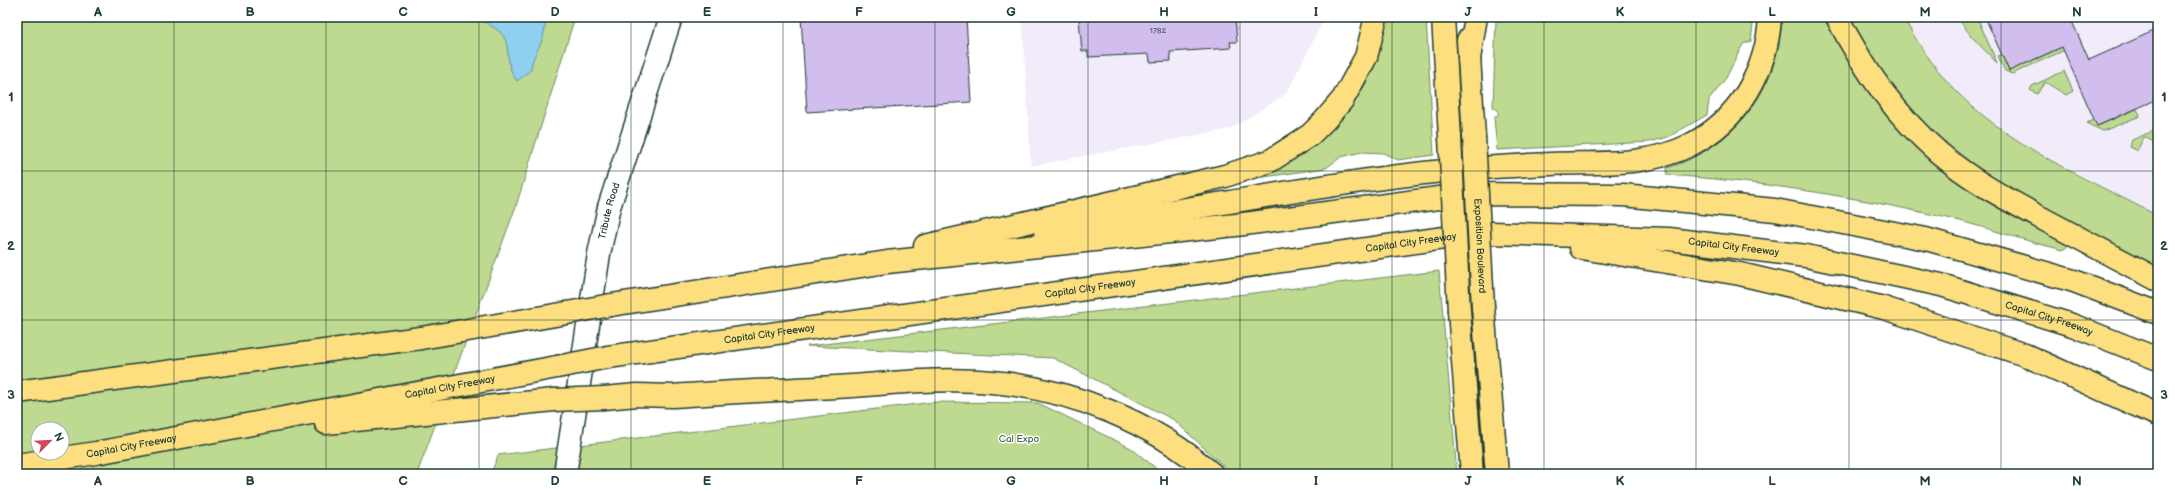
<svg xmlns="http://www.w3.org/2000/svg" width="2175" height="491" viewBox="0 0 2175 491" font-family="'Balsamiq Sans',sans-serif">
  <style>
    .built { fill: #f1ebfa }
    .green { fill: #bed990; stroke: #6e8b62; fill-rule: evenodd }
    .water { fill: #8fcff0; stroke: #6295a5 }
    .building { fill: #d1bdee; stroke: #1f3d34 }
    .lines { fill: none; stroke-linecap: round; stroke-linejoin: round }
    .minor-casing { stroke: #1f3d34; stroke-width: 25 }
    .major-casing { stroke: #1f3d34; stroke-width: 25 }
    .highway-casing { stroke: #1f3d34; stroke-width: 25 }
    .minor { stroke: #fff; stroke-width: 22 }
    .major { stroke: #fedf80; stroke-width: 22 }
    .highway { stroke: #fedf80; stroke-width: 22 }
    .major-bridge-casing { stroke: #1f3d34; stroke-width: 25; stroke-linecap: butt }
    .highway-bridge-casing { stroke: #1f3d34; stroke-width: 25; stroke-linecap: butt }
    .major-bridge { stroke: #fedf80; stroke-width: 22 }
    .highway-bridge { stroke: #fedf80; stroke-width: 22 }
    .grid { fill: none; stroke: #1f3d34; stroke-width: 1; stroke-opacity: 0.55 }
    .labels { text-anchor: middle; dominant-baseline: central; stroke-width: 3; stroke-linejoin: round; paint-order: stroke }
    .number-label { font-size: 8px; fill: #4c5d62 }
    .street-label { font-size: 10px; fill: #1f3d34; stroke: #fff }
    .park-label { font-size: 10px; fill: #47644b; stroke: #fff }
    .neatline { fill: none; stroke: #1f3d34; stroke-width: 1.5 }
    .grid-label { font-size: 13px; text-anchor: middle; font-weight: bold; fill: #1f3d34 }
  </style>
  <rect width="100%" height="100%" fill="#fff"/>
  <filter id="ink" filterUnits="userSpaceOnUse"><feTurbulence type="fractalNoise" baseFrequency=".025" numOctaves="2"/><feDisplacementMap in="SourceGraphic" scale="8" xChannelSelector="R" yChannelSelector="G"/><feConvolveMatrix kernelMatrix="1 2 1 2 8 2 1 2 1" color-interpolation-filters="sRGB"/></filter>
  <g filter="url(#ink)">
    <path class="built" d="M1022,17H1325L1286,94L1230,129L1031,166Z
      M1903,17H2158V216L2043,155L1996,126L1952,87L1932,62Z"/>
    <path class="green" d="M17,17H575L516,206L417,474H17ZM38,429H62V453H38Z
      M1386,17H1426L1434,155L1398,160L1383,153L1362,152L1341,157L1326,168L1237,181L1328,132L1348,111L1365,85L1375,64Z
      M1496,17H1754L1751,41L1743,44L1726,78L1709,100L1707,115L1668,137L1650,142L1497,150L1494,118L1498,115V110L1493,107Z
      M1782,17H1829L1865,81L2067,242L2068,247L2063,250C2028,242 1995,230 1960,221C1864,198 1766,182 1667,175V168C1734,148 1780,88 1782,17Z
      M1848,17H1903C1917,42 1933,66 1952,87C2008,146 2088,179 2158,216V267C2074,223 1973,183 1910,110C1885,82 1867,50 1848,17Z
      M1957,17H1977L1997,63L1972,37Z
      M2080,39L2078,44L2012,74L2005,71L1998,56L2002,55L2009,71Z
      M2064,71L2073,91L2066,95L2045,82L2037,94L2030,90L2032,86Z
      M2137,109L2140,116L2103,131L2086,123L2095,120L2098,126Z
      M2158,129V144L2144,137L2137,151L2130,147L2132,140Z
      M1439,271L1457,474H1232L1174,420L1053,358L807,346Z
      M934,402L1038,403L1131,448L1163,474H491L498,455Z"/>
    <path class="water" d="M464,17H546C545,23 545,31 543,37C539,50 532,56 531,70L517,81C500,59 517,41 493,27C484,21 475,18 464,17Z"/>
    <path class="building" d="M801,17H966L971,102L807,112Z
      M1085,17H1235L1237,42H1230L1231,48L1170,52L1171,61L1150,62L1149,54L1088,57V51H1082L1079,19Z
      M1985,17H2070L2089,60L2158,29V99L2097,126L2062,47L2009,71Z"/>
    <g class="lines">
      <defs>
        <g id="minor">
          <path id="s1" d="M565,474L599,254L609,207L671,17"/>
        </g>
        <path id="major" d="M1443,17L1450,138
          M1468,40L1474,137
          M1483,307L1497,474
          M1459,311L1472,474"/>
        <g id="highway">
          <path d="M1837,17C1863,68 1894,114 1938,152C1970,180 2008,200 2045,220C2083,240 2120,260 2158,280"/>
          <path d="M1469,59L1476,17"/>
          <path d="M1045,231C1107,221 1169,212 1230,202C1295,191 1359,180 1424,173C1466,168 1508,166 1550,164C1596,162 1648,167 1690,145C1739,120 1767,71 1770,17"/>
          <path d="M925,246L1225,176L1270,161L1310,135L1325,120L1343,99L1366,57L1376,17"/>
          <path d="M1581,248L1740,274L1884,308L2025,355L2158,415"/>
          <path d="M611,305L887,262L1236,225L1469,194L1623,195L1775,210L1926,239L2074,281L2158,313"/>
          <path id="s2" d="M608,357L1472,234L1491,233L1669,239L1806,256L1941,285L2072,325L2158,359"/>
          <path d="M17,392L421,338L567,313"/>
          <path d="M604,398L637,395L673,396C727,392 781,390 836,387C888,384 940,377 992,382C1071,389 1153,422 1212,474"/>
          <path d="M326,423L554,400"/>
          <path id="s3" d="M17,465L96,453L557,367"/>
        </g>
      </defs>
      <use href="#minor" class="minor-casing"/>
      <use href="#major" class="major-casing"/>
      <use href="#highway" class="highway-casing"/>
      <use href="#minor" class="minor"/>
      <use href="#major" class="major"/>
      <use href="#highway" class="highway"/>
      <defs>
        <g id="major-bridge">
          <path id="s4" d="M1474,137L1483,307"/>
          <path d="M1450,138L1459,311"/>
        </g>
        <path id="highway-bridge" d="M567,313L611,305
          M557,367L608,357
          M554,400L604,398"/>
      </defs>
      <use href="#major-bridge" class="major-bridge-casing"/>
      <use href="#highway-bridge" class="highway-bridge-casing"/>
      <use href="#major-bridge" class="major-bridge"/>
      <use href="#highway-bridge" class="highway-bridge"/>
    </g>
  </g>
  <path class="grid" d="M174,17V474M326,17V474M479,17V474M631,17V474M783,17V474M935,17V474M1088,17V474M1240,17V474M1392,17V474M1544,17V474M1696,17V474M1849,17V474M2001,17V474M17,171H2158M17,320H2158"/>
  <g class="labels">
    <g class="number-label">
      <text x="1158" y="30">1782</text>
    </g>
    <g class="street-label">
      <text stroke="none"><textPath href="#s1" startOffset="267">Tribute Road</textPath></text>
      <text stroke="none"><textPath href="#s2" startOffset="811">Capital City Freeway</textPath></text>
      <text stroke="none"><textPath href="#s4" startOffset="109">Exposition Boulevard</textPath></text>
      <text stroke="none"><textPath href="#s2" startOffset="1135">Capital City Freeway</textPath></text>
      <text stroke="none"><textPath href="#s2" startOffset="487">Capital City Freeway</textPath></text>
      <text stroke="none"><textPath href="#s2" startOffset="1459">Capital City Freeway</textPath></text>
      <text stroke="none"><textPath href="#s2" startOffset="163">Capital City Freeway</textPath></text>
      <text stroke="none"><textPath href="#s3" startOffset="440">Capital City Freeway</textPath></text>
      <text stroke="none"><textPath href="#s3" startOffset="116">Capital City Freeway</textPath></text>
    </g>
    <g class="park-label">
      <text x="1019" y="439">Cal Expo</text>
    </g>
  </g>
  <rect width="2175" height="491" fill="none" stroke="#fff" stroke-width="44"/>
  <g transform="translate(50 441) rotate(66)"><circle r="19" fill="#ffffff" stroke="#a5b1ae"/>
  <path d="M0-3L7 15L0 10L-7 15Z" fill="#d1495b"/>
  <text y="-6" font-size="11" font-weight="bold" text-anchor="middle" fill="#1f3d34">N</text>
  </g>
  <rect x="22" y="22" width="2131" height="447" class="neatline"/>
  <g class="grid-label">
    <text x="98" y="16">A</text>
    <text x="250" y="16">B</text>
    <text x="403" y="16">C</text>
    <text x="555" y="16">D</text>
    <text x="707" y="16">E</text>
    <text x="859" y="16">F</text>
    <text x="1011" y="16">G</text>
    <text x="1164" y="16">H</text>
    <text x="1316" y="16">I</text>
    <text x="1468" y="16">J</text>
    <text x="1620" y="16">K</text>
    <text x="1772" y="16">L</text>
    <text x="1925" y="16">M</text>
    <text x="2077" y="16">N</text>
    <text x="11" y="101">1</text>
    <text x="2164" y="101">1</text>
    <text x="11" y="250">2</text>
    <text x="2164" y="250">2</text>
    <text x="11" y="399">3</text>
    <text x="2164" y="399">3</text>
    <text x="98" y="485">A</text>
    <text x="250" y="485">B</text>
    <text x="403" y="485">C</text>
    <text x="555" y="485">D</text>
    <text x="707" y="485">E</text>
    <text x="859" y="485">F</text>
    <text x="1011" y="485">G</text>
    <text x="1164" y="485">H</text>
    <text x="1316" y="485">I</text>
    <text x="1468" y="485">J</text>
    <text x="1620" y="485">K</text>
    <text x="1772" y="485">L</text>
    <text x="1925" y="485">M</text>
    <text x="2077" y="485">N</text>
  </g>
</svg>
